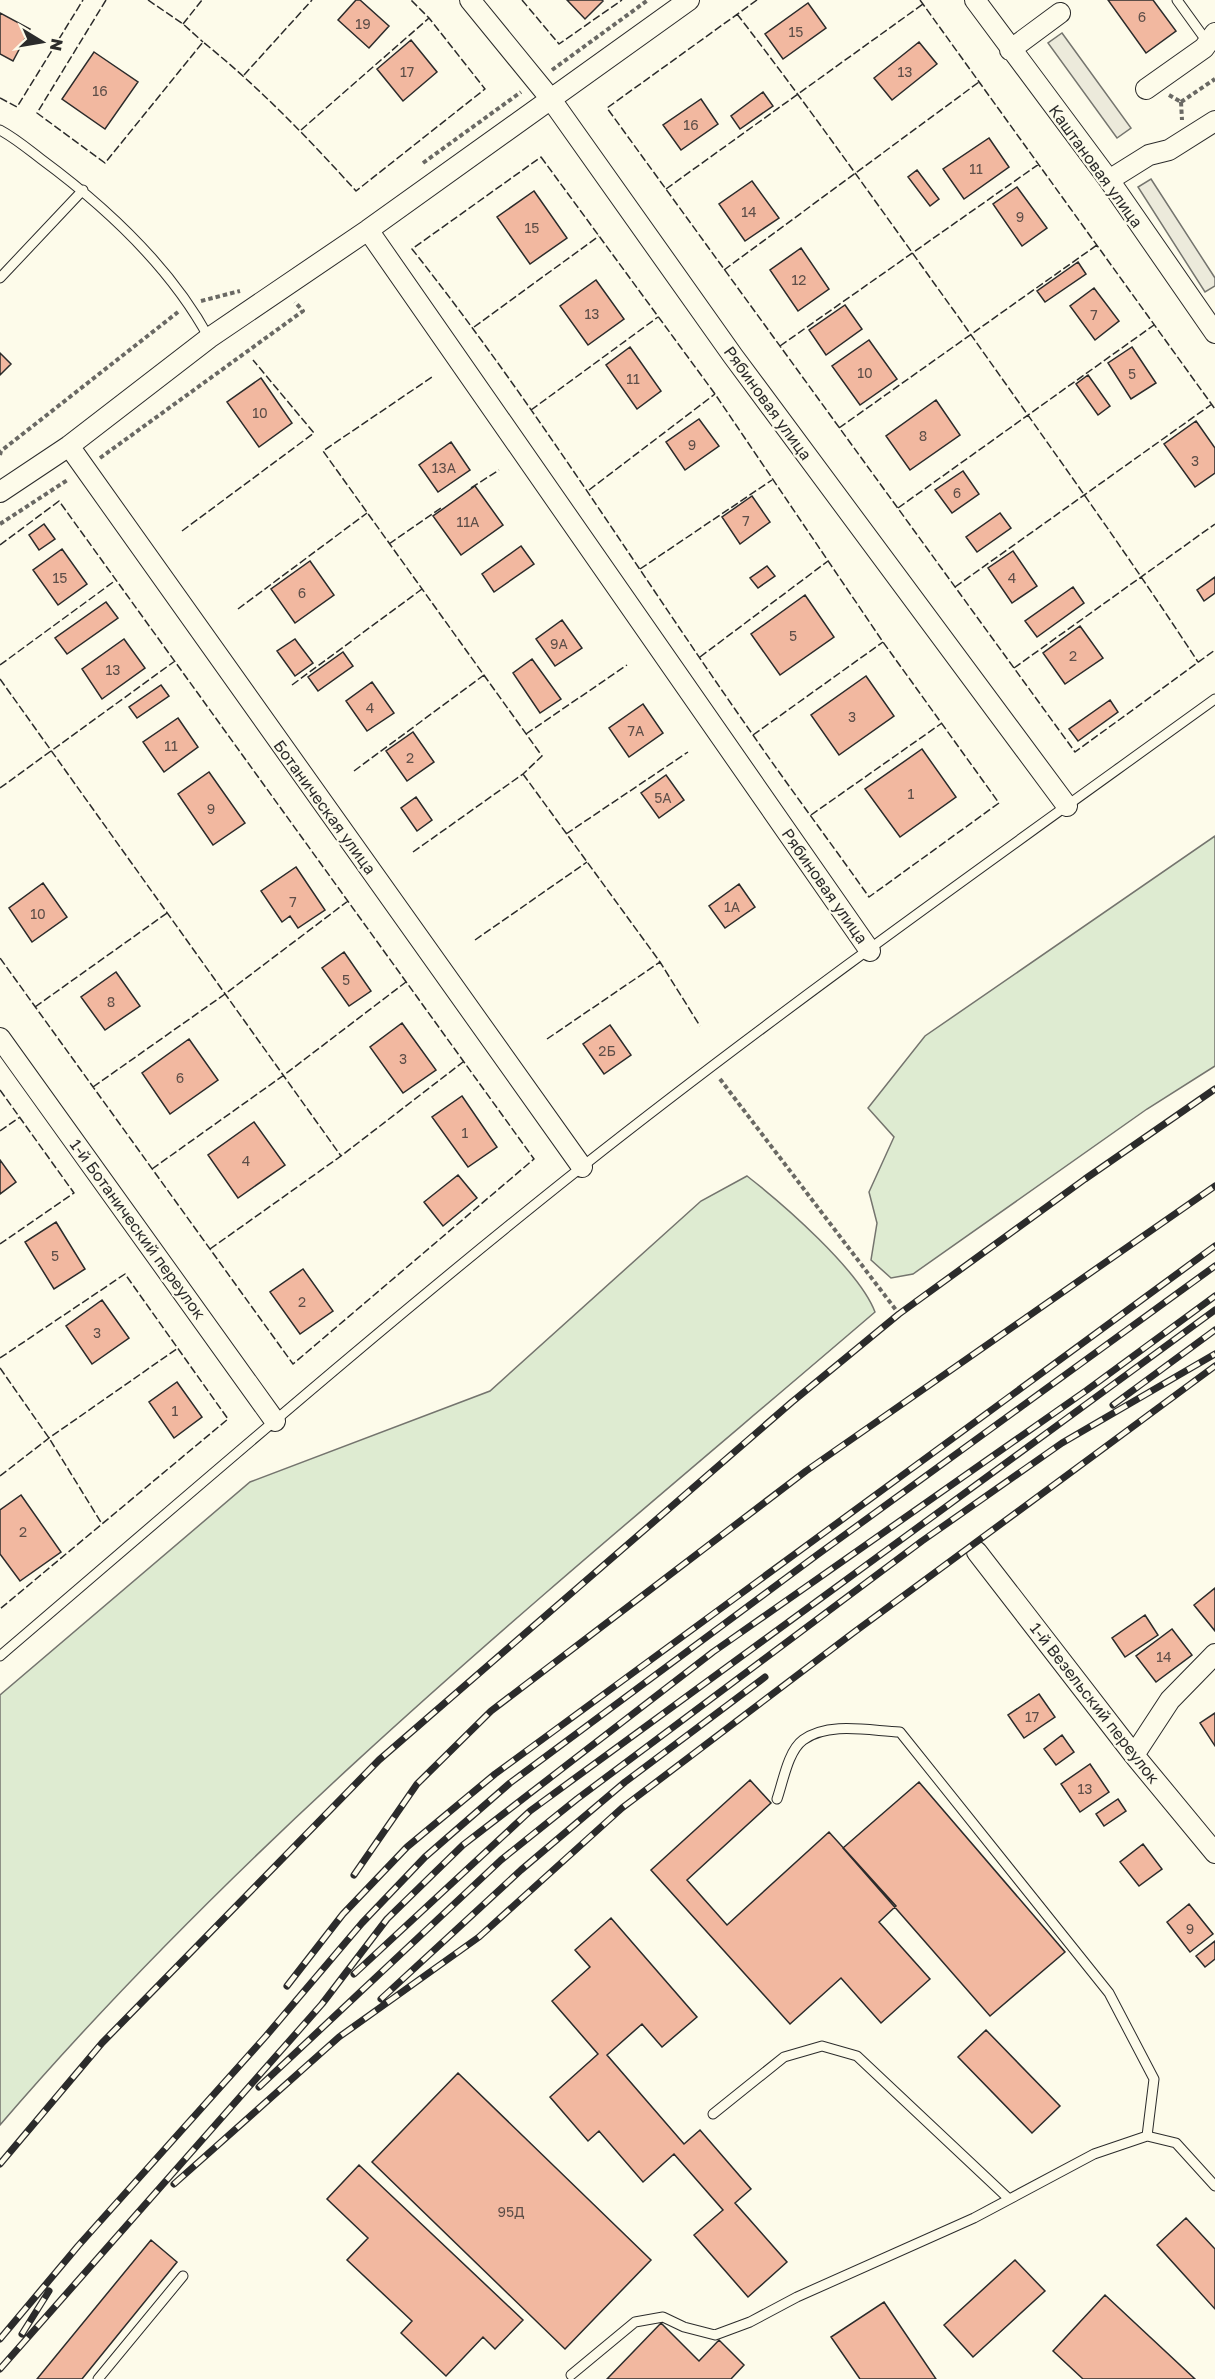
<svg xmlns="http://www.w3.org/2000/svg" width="1215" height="2379" viewBox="0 0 1215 2379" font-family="'Golos Text',sans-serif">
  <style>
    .green { fill: #deebd1; stroke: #74746e; stroke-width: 1.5 }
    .parking { fill: #eceadb; stroke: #74746e; stroke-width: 1.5 }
    .building { fill: #f2b8a0; stroke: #2b2b2b; stroke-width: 1.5 }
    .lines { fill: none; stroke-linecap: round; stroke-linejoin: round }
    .lane-casing { stroke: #2b2b2b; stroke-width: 11 }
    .street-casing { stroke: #2b2b2b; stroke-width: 22 }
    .path { stroke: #6a6964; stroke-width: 4; stroke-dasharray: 4.5 3; stroke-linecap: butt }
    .lane { stroke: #fdfbea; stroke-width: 9 }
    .street { stroke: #fdfbea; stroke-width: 20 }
    .rail-casing { stroke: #2b2b2b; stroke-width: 7 }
    .rail { stroke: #fdfbea; stroke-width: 4.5; stroke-dasharray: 14; stroke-linecap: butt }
    .fence { stroke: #2b2b2b; stroke-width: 1.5; stroke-dasharray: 8 3; stroke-linecap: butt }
    .labels { text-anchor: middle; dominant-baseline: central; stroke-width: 4.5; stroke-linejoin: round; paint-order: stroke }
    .number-label { font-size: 14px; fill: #5d4e48 }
    .street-label { font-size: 16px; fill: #2b2b2b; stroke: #fdfbea }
  </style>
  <rect width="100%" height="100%" fill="#fdfbea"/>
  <path class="green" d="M1215,836V1066L1147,1109L913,1274L891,1278L871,1260L877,1223L869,1192L894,1137L868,1108L925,1036Z
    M747,1176C783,1204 859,1270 875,1312C574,1570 259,1823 0,2125V1695L250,1482L490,1391L701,1201Z"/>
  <path class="parking" d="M1062,33L1131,128L1117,138L1048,43Z
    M1151,179L1215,278V286L1205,292L1138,187Z"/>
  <path class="building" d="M356,0H360L389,26L369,48L338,20Z
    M567,0H602L603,1L585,19Z
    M1108,0H1153L1176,31L1146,53Z
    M808,3L826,28L783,59L765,34Z
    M0,13L30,29L13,61L0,54Z
    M411,40L437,72L403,101L377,69Z
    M919,42L937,64L892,100L874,78Z
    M94,52L138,82L105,129L62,99Z
    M763,92L773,106L740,129L731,116Z
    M701,99L718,124L681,150L663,125Z
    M989,138L1009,167L964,199L943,169Z
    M917,170L939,199L930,206L908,177Z
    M752,181L779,218L745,241L719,204Z
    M1017,187L1047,228L1022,246L993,204Z
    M534,191L567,238L530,264L497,217Z
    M801,248L829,289L798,311L770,270Z
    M1078,262L1086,274L1045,302L1037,291Z
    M596,280L624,319L588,345L560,306Z
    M1094,288L1119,321L1095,340L1070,306Z
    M845,305L862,329L826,355L809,330Z
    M869,340L897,379L860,405L832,366Z
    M630,347L661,391L637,409L606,365Z
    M1132,347L1156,383L1131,399L1108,363Z
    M0,353L11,364L0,375Z
    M1088,375L1110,406L1098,415L1076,384Z
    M261,378L292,423L259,447L227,402Z
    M936,400L960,435L910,470L886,436Z
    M699,419L719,446L685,470L666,442Z
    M1196,421L1215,448V473L1195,487L1164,444Z
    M451,442L470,470L438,492L419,465Z
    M963,471L979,494L952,513L935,490Z
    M475,486L503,525L461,555L433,516Z
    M752,496L770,522L740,544L722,517Z
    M1000,513L1011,528L977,552L966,537Z
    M44,524L55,539L39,550L29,535Z
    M521,546L534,564L494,592L482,574Z
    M62,549L87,584L58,605L33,570Z
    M1013,551L1037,586L1012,603L988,568Z
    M310,561L334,595L295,623L271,589Z
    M767,566L775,576L758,588L750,578Z
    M1215,577V593L1204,601L1197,590Z
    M1073,587L1084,603L1037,637L1025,621Z
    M805,595L834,637L780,675L751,634Z
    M106,602L118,618L67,654L55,638Z
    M562,620L582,648L555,666L536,639Z
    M1080,626L1103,658L1065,684L1043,653Z
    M124,639L145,668L102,699L82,669Z
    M295,639L313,663L295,676L277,651Z
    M343,652L353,666L318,691L308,677Z
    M532,659L561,699L540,713L513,673Z
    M866,676L894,716L839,755L811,715Z
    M372,682L394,713L367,731L346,701Z
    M161,685L169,696L137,718L129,707Z
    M1110,700L1118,712L1078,741L1069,729Z
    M643,704L663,733L629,757L609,728Z
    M178,718L198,747L164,772L143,742Z
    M413,732L434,762L407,781L386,751Z
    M922,749L956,797L900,837L865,789Z
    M209,772L245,823L213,845L178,794Z
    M666,775L684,800L659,818L641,793Z
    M416,797L432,820L417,831L401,808Z
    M296,867L325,910L298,928L290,916L282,922L261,891Z
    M43,883L67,917L32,942L9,908Z
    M739,884L755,907L725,928L709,906Z
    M344,952L371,991L349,1006L322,968Z
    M116,972L140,1006L105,1030L81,997Z
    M402,1023L436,1070L403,1093L370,1047Z
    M610,1025L631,1055L604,1074L583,1044Z
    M189,1039L218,1080L170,1114L142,1073Z
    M462,1096L497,1147L468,1167L432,1117Z
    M254,1122L285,1165L238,1198L208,1155Z
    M0,1160L16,1182L0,1194Z
    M458,1175L477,1198L443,1226L424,1202Z
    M56,1222L85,1269L54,1289L25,1242Z
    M303,1269L333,1311L300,1334L270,1292Z
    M102,1300L129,1338L92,1364L66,1326Z
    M177,1382L202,1417L174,1438L149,1402Z
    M21,1495L61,1552L20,1581L0,1554V1510Z
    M1215,1588V1631L1194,1605Z
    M1145,1615L1158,1635L1125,1657L1112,1638Z
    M1172,1629L1192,1655L1156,1682L1136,1656Z
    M1039,1694L1055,1717L1024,1738L1008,1715Z
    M1215,1713V1746L1200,1723Z
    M1062,1735L1074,1752L1056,1765L1044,1749Z
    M1090,1764L1109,1792L1080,1812L1061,1784Z
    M750,1780L771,1803L687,1880L727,1925L829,1832L896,1906L879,1922L930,1979L881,2023L841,1978L790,2024L651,1870Z
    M919,1782L1065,1952L990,2016L843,1848Z
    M1118,1799L1126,1811L1104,1826L1096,1814Z
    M1143,1844L1162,1869L1139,1886L1120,1862Z
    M1189,1904L1213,1934L1190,1952L1167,1922Z
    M611,1918L697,2017L662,2047L642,2024L607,2055L684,2144L700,2130L751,2189L735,2203L787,2262L748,2297L694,2235L723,2210L674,2154L643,2182L599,2131L588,2141L550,2097L598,2054L552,2001L590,1967L575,1950Z
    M1215,1941V1959L1205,1967L1196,1956Z
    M986,2030L1060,2106L1032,2133L958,2057Z
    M458,2073L651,2260L565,2349L372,2162Z
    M359,2165L523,2320L495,2349L483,2337L446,2376L401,2333L412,2321L347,2260L368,2238L327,2199Z
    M1186,2218L1215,2249V2309L1157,2245Z
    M151,2240L177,2262L82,2379H37Z
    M1015,2260L1045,2291L973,2357L944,2325Z
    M1105,2295L1195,2379H1083L1053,2351Z
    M884,2302L936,2379H860L831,2337Z
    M661,2323L699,2361L719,2340L744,2365L731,2379H607Z"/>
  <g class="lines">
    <defs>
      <path id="lane" d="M1177,0L1208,43
        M0,130C15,138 28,149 41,159C106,207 170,266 209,338
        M0,278L83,190
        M0,1656C193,1491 384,1324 583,1166C788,1004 1003,852 1215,699
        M777,1799C783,1782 788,1751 803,1740C829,1721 871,1731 900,1732L1109,1993L1154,2079L1147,2136
        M713,2114L784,2057L822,2046L857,2056L1009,2199
        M571,2375L635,2322L663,2317L684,2327L715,2335L750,2322L797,2297L974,2218L1094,2154L1147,2136L1176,2143L1215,2186
        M98,2379L183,2276"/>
      <path id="street" d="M470,0L550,98L733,356L1067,806
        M975,0L1109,180L1215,333
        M1010,50L1060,13
        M1146,89L1204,48L1215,33
        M1109,180L1149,155L1169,150L1215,121
        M368,230L870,951
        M69,446L582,1167
        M0,492L69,446L209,338L368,230L689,0
        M0,1038L275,1421
        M977,1552L1134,1755L1215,1853
        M1134,1755L1170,1700L1215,1654"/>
    </defs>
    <use href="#lane" class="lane-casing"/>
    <use href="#street" class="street-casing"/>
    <path class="path" d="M552,70L648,0
      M1169,95L1181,102
      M1181,102L1215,79
      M1181,102L1182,120
      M423,163L521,92
      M201,301L240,291
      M0,455L1,451L178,312
      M100,458L303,311L295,302
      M0,524L69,479
      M720,1079L899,1314"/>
    <use href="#lane" class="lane"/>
    <use href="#street" class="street"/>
    <defs>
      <path id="rail" d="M1113,1405L1215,1330
        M354,1875L417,1784L491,1711L806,1471L1215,1186
        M354,1974L530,1811L1215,1310
        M287,1986L343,1914L407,1847L495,1774L1215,1246
        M381,1999L521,1870L625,1782L765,1677
        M259,2087L501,1860L577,1799L922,1541L1062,1443L1215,1354
        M0,2164L102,2043L379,1760L792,1402L899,1314L1085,1179L1215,1089
        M174,2184L339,2037L479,1937L622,1808L853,1633L1215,1366
        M22,2334L49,2291
        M0,2339L78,2246L266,2036L362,1923L425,1857L510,1783L817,1555L1215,1266
        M0,2369L322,2004L387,1919L463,1845L713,1652L1087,1390L1215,1296"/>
    </defs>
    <use href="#rail" class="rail-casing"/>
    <use href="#rail" class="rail"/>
    <path class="fence" d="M106,0L37,113L105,163L203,42C259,87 308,138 356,191L485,89L429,18L411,0
      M148,0L183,24L203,42
      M522,0L559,44L622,0
      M757,0L607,108L1075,752L1215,650
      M920,0L1215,409
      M737,14C813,112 884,214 957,315C1038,430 1121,544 1198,662
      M183,24L202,0
      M244,75L312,0
      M0,98L17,107L83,0
      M301,130L429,18
      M541,157L715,394L883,642L999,803L869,897C831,843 791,790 753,735C639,573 535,404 412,249Z
      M666,189L923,4
      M724,270L979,82
      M474,327L599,236
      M780,346L1039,164
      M531,410L658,317
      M839,428L1097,245
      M471,488L499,470
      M589,490L715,394
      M898,508L1154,325
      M182,531L314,433L253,360
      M389,544L441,508
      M0,545L59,501L534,1159L293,1364L0,958
      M640,569L772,480
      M955,587L1212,404
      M238,609L367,513
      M700,657L828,561
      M0,665L116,580
      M1014,668L1215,524
      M0,679L341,1156
      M292,685L422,589
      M526,734L627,665
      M753,735L883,642
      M354,771L484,675
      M523,774L660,962L700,1026
      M0,788L175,661
      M811,815L942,723
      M566,834L688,752
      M413,852L523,774L542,756L323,451L432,377
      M475,940L587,862
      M35,1007L167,913
      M547,1039L660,962
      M93,1087L225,994L348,901
      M0,1090L74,1193L0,1244
      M0,1131L20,1117
      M152,1169L284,1075L406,982
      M210,1249L341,1156L463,1062
      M0,1358L125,1274L228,1419L0,1609
      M0,1368L49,1438L102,1524
      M0,1476L49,1438L178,1348"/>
  </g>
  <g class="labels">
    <g class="number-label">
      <text x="1142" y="16">6</text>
      <text x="363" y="23">19</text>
      <text x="796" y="31">15</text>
      <text x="407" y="71">17</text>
      <text x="905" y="71">13</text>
      <text x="100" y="90">16</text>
      <text x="691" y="124">16</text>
      <text x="976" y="168">11</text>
      <text x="749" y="211">14</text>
      <text x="1020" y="216">9</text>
      <text x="532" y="227">15</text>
      <text x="799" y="279">12</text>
      <text x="592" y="313">13</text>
      <text x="1094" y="314">7</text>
      <text x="865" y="372">10</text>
      <text x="1132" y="373">5</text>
      <text x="633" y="378">11</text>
      <text x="260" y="412">10</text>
      <text x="923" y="435">8</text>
      <text x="692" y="444">9</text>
      <text x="1195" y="460">3</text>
      <text x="444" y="467">13А</text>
      <text x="957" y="492">6</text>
      <text x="746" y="520">7</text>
      <text x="468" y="521">11А</text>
      <text x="60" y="577">15</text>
      <text x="1012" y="577">4</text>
      <text x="302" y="592">6</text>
      <text x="793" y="635">5</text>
      <text x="559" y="643">9А</text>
      <text x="1073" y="655">2</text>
      <text x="113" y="669">13</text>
      <text x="370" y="707">4</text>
      <text x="852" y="716">3</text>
      <text x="636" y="730">7А</text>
      <text x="171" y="745">11</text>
      <text x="410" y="757">2</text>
      <text x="911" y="793">1</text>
      <text x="663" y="797">5А</text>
      <text x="211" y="808">9</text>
      <text x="293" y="901">7</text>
      <text x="732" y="906">1А</text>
      <text x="38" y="913">10</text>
      <text x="346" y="979">5</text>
      <text x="111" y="1001">8</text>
      <text x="607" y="1050">2Б</text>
      <text x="403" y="1058">3</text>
      <text x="180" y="1077">6</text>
      <text x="465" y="1132">1</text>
      <text x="246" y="1160">4</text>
      <text x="55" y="1255">5</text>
      <text x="302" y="1301">2</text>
      <text x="97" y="1332">3</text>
      <text x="175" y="1410">1</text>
      <text x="23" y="1531">2</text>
      <text x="1164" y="1656">14</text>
      <text x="1032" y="1716">17</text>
      <text x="1085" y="1788">13</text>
      <text x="1190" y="1928">9</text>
      <text x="511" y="2211">95Д</text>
    </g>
    <g class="street-label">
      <text transform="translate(1096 166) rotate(54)">Каштановая улица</text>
      <text transform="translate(768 403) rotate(54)">Рябиновая улица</text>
      <text transform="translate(325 807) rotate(54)">Ботаническая улица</text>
      <text transform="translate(825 886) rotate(55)">Рябиновая улица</text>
      <text transform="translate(138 1229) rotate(54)">1-й Ботанический переулок</text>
      <text transform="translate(1095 1703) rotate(52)">1-й Везельский переулок</text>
    </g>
  </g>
  <g transform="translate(42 42) rotate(101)" stroke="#fdfbea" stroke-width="4.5" paint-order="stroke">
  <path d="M0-4.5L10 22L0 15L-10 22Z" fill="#2b2b2b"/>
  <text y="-9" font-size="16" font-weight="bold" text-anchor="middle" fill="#2b2b2b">N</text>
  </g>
</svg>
